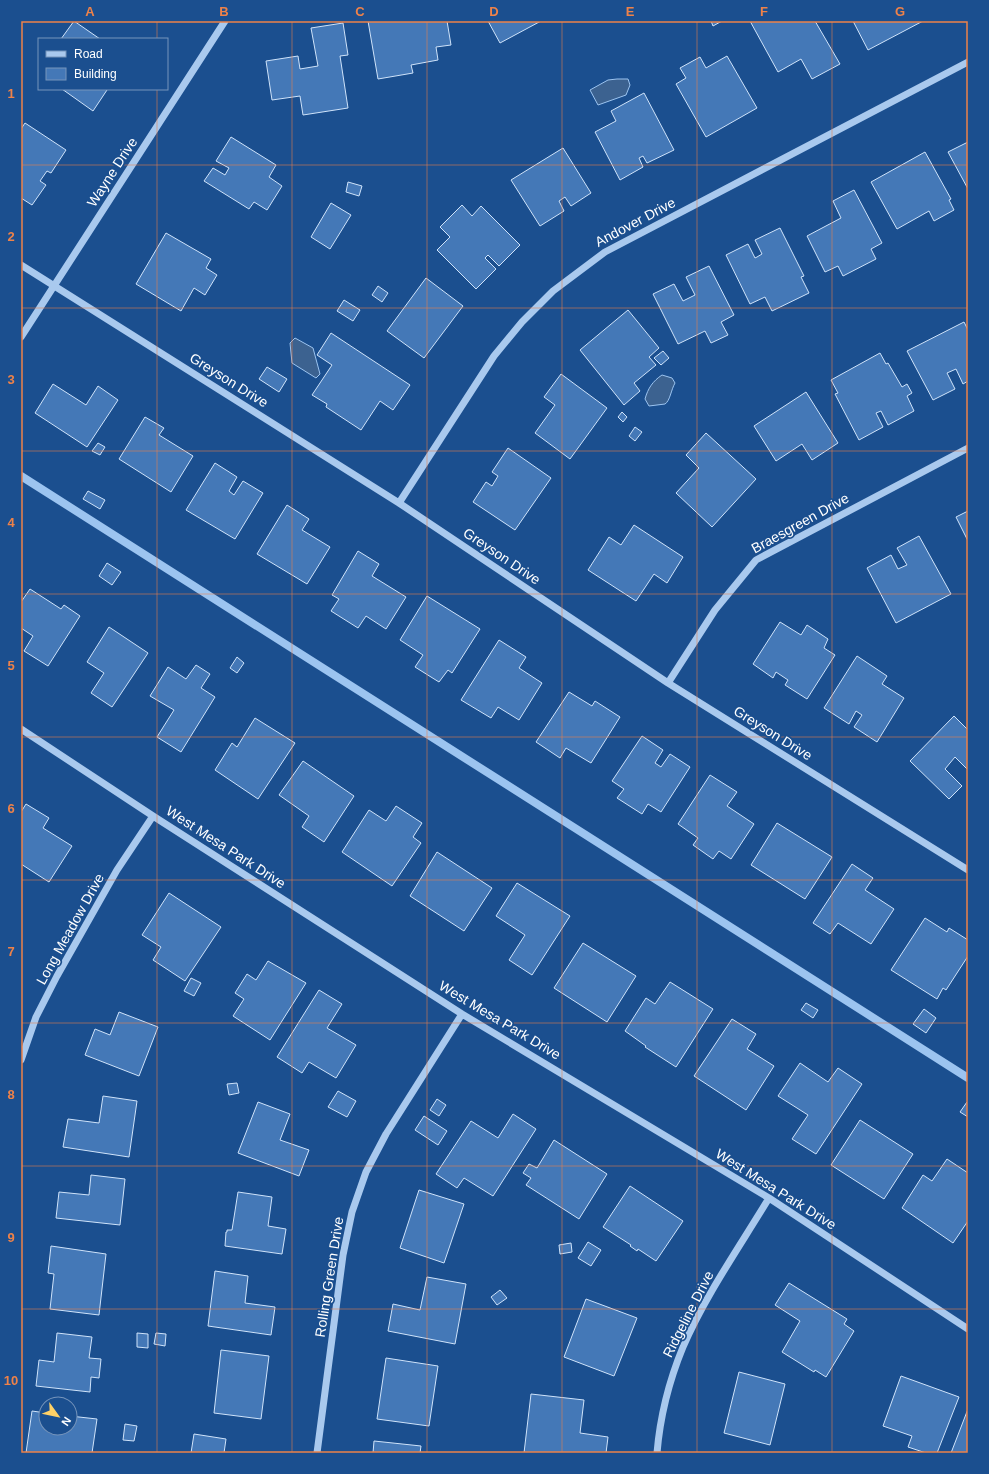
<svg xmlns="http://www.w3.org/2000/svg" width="989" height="1474" viewBox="0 0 989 1474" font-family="Helvetica,sans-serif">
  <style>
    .water { fill: #3c6290; stroke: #9cc4f0 }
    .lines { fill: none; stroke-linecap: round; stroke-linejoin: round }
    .stream { stroke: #9cc4f0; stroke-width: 8 }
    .building { fill: #4478b7; stroke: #cfe3fa }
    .minor { stroke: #a9c9ee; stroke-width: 7 }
    .grid { fill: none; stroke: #ee8249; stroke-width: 1; stroke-opacity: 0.55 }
    .labels { text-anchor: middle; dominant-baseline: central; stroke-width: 3.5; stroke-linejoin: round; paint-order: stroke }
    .street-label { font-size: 14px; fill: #fff; stroke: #1b4f8f }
    .neatline { fill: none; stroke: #ee8249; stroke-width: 1.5 }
    .grid-label { font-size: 13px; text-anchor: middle; font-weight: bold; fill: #ee8249 }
  </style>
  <rect width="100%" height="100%" fill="#1b4f8f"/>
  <path class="water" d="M617,79H628L630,85L626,95L598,105L590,90L608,80Z
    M295,338L313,348L320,374L316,378L292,363L290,343Z
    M662,375L672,378L675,383C671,390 670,401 665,404L649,406L645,399C648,388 653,381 662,375Z"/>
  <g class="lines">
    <path class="stream" d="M21,476L968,1078"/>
  </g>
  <path class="building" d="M74,21L100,39H61Z
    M368,21H447L451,45L436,47L438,60L411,65L413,73L378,79Z
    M488,21H541L500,43Z
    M711,21H722L713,26Z
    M750,21H815L840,64L812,79L801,59L778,72Z
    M853,21H923L868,50Z
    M343,23L348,55L340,56L348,108L303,115L300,96L272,100L266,61L298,56L300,69L318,66L311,28Z
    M727,56L757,108L706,137L676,84L686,78L680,68L700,57L706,68Z
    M62,89H105L107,90L93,111Z
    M644,93L674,150L647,163L643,156L639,158L643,167L620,180L595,132L616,121L611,111Z
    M25,123L66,150L51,173L47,171L40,181L46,185L32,205L21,198V129Z
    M231,137L276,165L269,177L282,186L267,210L254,202L249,209L204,181L213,168L225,175L229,168L216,161Z
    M968,142V189L948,152Z
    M563,148L591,193L571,206L565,197L559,201L564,211L540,226L511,180Z
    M925,152L951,199L949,200L954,210L934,221L929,211L897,229L871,182Z
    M348,182L362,186L359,196L346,192Z
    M854,190L882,243L871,249L876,259L843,276L838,266L825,272L807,236L841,218L833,201Z
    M331,203L351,215L330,249L311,237Z
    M462,205L472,216L481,206L520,245L499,266L488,255L485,258L496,269L476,289L437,250L450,237L440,227Z
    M780,228L804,276L801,277L809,293L772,311L765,297L750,304L726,255L748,244L755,258L757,257L762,254L755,240Z
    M166,233L211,259L206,268L217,275L205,295L194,288L181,311L136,284Z
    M709,266L734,315L721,322L728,335L711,343L705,331L678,344L653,294L674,284L683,301L695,295L686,277Z
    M426,278L463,306L424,358L387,331Z
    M378,286L388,293L382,302L372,295Z
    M344,300L360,310L353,321L337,311Z
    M628,310L659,348L649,357L656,365L634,383L640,391L624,405L580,350Z
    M964,322L968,330V381L963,384L956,369L947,373L955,389L933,400L907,351Z
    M331,333L410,385L393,410L380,401L361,430L326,407L327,404L312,395L332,365L317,355Z
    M663,351L669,358L661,365L654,358Z
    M880,353L886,364L888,363L902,387L907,384L912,393L907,396L914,411L888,425L881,411L876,413L883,427L859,440L835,394L838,393L831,380Z
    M267,367L287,379L279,392L259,379Z
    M561,374L607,408L570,459L535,433L555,405L544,397Z
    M53,384L86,405L98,386L118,400L87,447L35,413Z
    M806,392L838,443L812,460L802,444L776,461L754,426Z
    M622,412L627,417L623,422L618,417Z
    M145,417L164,428L159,435L193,456L171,492L119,459Z
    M635,427L642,432L635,441L629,436Z
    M706,433L756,479L712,527L676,493L699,468L686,455Z
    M98,443L105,447L100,455L92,451Z
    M508,448L551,478L515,530L473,502L486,482L492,486L498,476L492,472Z
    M215,463L237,477L229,491L234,495L243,481L263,493L235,539L186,510Z
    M88,491L105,500L100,509L83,499Z
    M287,505L309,519L302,530L330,547L307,584L257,554Z
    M968,511V541L956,517Z
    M634,525L683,557L667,583L654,574L636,601L588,570L609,537L621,545Z
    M919,536L951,594L896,623L867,568L891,555L898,569L907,565L897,548Z
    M358,551L379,564L372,576L406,597L386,629L366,616L358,628L331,611L339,599L332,595Z
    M107,563L121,572L112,585L99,576Z
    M30,589L61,609L64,605L80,616L48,666L24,651L33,636L21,628V602Z
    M427,596L480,629L452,673L448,670L439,682L415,667L423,655L400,640Z
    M780,622L801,635L807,625L828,639L824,648L835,655L807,699L785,685L788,680L776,672L773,678L753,664Z
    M109,627L148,653L112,707L91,693L104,673L87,662Z
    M499,640L526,657L519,668L542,683L519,720L498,707L491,718L461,700Z
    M857,656L887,676L882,684L904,698L877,742L854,727L862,715L856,711L849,724L824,708Z
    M237,657L244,663L237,673L230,668Z
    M196,665L210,674L201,688L215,697L181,752L157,737L174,710L150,696L168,667L186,679Z
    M569,692L592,706L595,701L620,717L591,763L566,748L560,758L536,742Z
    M954,716L968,730V770L955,757L945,769L962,786L949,799L910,761Z
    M255,718L295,743L258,799L215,770L232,743L237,747Z
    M642,736L663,750L655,763L661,767L670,754L690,767L661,812L648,804L642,814L617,798L624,789L612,781Z
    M303,761L354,796L324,842L302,827L309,816L279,795Z
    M710,775L737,792L727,806L754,824L731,859L719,851L713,859L693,845L698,838L678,824Z
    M26,804L49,818L43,828L72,846L49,882L21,864V812Z
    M396,806L422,823L413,837L421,843L392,886L342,852L369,810L386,821Z
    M777,823L832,857L805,899L751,865Z
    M437,852L492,888L464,931L410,896Z
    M852,864L873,878L865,890L894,909L871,944L838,923L830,934L813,923Z
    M517,883L570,916L532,975L509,960L525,935L496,916Z
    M169,893L221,927L185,981L153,960L161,947L142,935Z
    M925,918L947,932L949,928L968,940V956L946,990L943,988L937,999L891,970Z
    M583,943L636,976L607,1022L554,988Z
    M268,961L306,983L270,1040L233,1016L244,999L235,993L247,974L256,980Z
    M191,978L201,983L194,996L184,991Z
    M670,982L713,1009L676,1067L645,1047L646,1046L625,1031L646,998L655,1004Z
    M319,990L342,1004L327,1028L356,1045L336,1078L309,1062L302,1073L277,1057Z
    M806,1003L818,1010L813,1018L801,1010Z
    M924,1009L936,1018L926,1033L913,1024Z
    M119,1012L158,1027L139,1076L85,1055L95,1029L110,1035Z
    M732,1019L756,1034L747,1049L774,1066L746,1110L694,1076Z
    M800,1063L828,1082L838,1068L862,1084L816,1154L792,1139L808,1115L778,1096Z
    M237,1083L239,1093L229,1095L227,1084Z
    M338,1091L356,1101L347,1117L328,1107Z
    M103,1096L137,1101L129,1157L63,1147L68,1119L99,1123Z
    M437,1099L446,1105L439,1116L430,1110Z
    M258,1102L290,1114L280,1140L309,1150L299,1176L238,1153Z
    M967,1102L968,1103V1117L960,1112Z
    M513,1114L536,1129L493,1196L464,1178L457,1188L436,1174L471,1121L498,1138Z
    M424,1116L447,1131L438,1145L415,1130Z
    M860,1120L913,1154L884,1199L831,1165Z
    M554,1140L607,1174L579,1219L526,1185L531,1178L523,1173L529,1164L537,1168Z
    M947,1159L968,1173V1221L953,1243L902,1208L923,1175L932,1181Z
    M91,1175L125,1179L120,1225L56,1218L59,1192L89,1195Z
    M630,1186L683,1221L656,1261L638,1249L637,1251L630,1246L631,1245L603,1227Z
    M419,1190L464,1204L444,1263L400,1248Z
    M238,1192L272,1197L268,1226L286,1229L282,1254L225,1246L226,1232H227V1230H232Z
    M588,1242L601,1250L591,1266L578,1258Z
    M571,1243L572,1252L560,1254L559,1245Z
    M51,1246L106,1254L99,1315L50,1309L54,1274L48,1273Z
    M215,1271L248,1276L245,1303L275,1307L271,1335L208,1326Z
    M427,1277L466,1284L455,1344L388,1331L393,1304L420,1310Z
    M789,1283L847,1319L844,1324L854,1331L826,1377L815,1370L814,1372L782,1352L800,1321L775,1305Z
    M500,1290L507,1298L497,1305L491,1297Z
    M586,1299L637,1318L614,1376L564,1357Z
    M57,1333L92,1337L89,1358L101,1359L99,1378L91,1377L90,1392L36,1386L39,1360L54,1362Z
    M137,1333L148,1334V1348L137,1347Z
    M156,1333L166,1334L165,1346L154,1344Z
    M221,1350L269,1356L261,1419L214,1413Z
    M386,1358L438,1366L429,1426L377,1419Z
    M739,1372L785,1384L770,1445L724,1433Z
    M901,1376L959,1397L937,1453H926L908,1447L912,1436L883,1426Z
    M531,1394L584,1400L580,1433L608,1437L606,1453H524Z
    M968,1409V1453H951Z
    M32,1411L46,1413V1428H70V1416L97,1419L92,1453H26Z
    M125,1424L137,1426L134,1441L123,1440Z
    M194,1434L226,1439L224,1453H191Z
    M374,1441L421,1446L420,1453H373Z"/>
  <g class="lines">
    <path class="minor" d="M21,265L399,503L668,683L968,870
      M21,337L225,21
      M399,503L494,356L522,322L553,291L605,252L968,62
      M668,683L715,610L756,560L968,448
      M21,729L153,816L462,1014L769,1198L968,1329
      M21,1060L36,1017L57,976L117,870L153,816
      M317,1453L343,1255L352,1212L366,1172L386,1134L462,1014
      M657,1453C660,1417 669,1381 683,1347C705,1296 740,1246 769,1198"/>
  </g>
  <path class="grid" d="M157,21V39M292,21V1453M427,21V1453M562,21V1453M697,21V1453M832,21V1453M157,89V1453M21,165H968M21,308H968M21,451H968M21,594H968M21,737H968M21,880H968M21,1023H968M21,1166H968M21,1309H968"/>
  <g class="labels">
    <g class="street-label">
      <text transform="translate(112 172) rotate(-57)">Wayne Drive</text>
      <text transform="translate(635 222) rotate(-28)">Andover Drive</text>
      <text transform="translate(229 380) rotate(32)">Greyson Drive</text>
      <text transform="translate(800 523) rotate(-29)">Braesgreen Drive</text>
      <text transform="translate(502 556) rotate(34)">Greyson Drive</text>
      <text transform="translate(773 733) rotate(32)">Greyson Drive</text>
      <text transform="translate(226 847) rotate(33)">West Mesa Park Drive</text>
      <text transform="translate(70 929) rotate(-61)">Long Meadow Drive</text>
      <text transform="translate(500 1020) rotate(31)">West Mesa Park Drive</text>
      <text transform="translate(776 1189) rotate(32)">West Mesa Park Drive</text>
      <text transform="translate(329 1277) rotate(-81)">Rolling Green Drive</text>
      <text transform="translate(688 1314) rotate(-63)">Ridgeline Drive</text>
    </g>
  </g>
  <rect width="989" height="1474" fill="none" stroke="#1b4f8f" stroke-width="44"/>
  <rect x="38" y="38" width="130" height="52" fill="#1b4f8f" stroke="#7695bc"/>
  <rect x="46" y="51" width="20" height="6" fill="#a9c9ee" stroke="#7695bc"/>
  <text x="74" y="58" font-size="12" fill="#ffffff">Road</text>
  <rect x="46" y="68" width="20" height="12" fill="#4478b7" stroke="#7695bc"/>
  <text x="74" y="78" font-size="12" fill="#ffffff">Building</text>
  <g transform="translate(58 1416) rotate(123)"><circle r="19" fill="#1b4f8f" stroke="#7695bc"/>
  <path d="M0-3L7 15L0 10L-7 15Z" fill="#ffd166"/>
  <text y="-6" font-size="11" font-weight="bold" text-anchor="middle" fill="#ffffff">N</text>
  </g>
  <rect x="22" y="22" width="945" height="1430" class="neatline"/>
  <g class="grid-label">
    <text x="90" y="16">A</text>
    <text x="224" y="16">B</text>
    <text x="360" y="16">C</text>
    <text x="494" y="16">D</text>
    <text x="630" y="16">E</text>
    <text x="764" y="16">F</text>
    <text x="900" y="16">G</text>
    <text x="11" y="98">1</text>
    <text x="11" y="241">2</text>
    <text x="11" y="384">3</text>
    <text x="11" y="527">4</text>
    <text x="11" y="670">5</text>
    <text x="11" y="813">6</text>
    <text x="11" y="956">7</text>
    <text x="11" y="1099">8</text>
    <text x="11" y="1242">9</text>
    <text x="11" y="1385">10</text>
  </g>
</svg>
